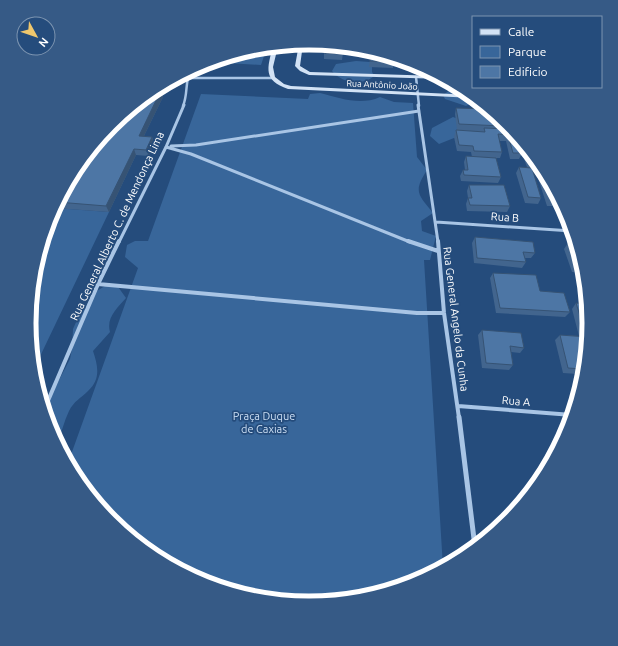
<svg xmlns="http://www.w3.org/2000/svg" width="618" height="646" viewBox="0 0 618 646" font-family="Ubuntu,sans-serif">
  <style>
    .green { fill: #38669a }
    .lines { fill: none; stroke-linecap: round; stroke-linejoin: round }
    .street-far3 { stroke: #a9c5e5; stroke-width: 2.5 }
    .street-far2 { stroke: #a9c5e5; stroke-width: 3 }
    .street-far1 { stroke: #a9c5e5; stroke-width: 4 }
    .street { stroke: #a9c5e5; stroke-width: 5 }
    .secondary { fill: #d2e2f5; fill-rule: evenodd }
    .wall { fill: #42658e }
    .shaded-wall { fill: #365374 }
    .building { fill: #4d76a5; stroke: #365374 }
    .labels { text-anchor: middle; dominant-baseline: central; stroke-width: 3.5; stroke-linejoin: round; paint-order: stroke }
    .far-street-label { font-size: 9px; fill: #fff; stroke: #254c7c }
    .street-label { font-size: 11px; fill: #fff; stroke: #254c7c }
    .park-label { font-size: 11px; fill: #ccdff4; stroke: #254c7c }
    .rim { fill: none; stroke: #fff; stroke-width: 5 }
  </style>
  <rect width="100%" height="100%" fill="#254c7c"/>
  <path class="green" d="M267,47L261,65L209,62L255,48Z
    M356,61L370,62L372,65V72L374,76C363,86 341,83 332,71L336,64Z
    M453,88H460L477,101L466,106L445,99L443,95Z
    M320,93C340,98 360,106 380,97L394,102L413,103L417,157L427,170C413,192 418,194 433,213L421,221L422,231L436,236L430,260H424L443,567C418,581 392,591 364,597C356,599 346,599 337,600C311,603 278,603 253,597C177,579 105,533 68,463L138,268L125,257L127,245L135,241H148L201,94L308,99L310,94Z
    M453,117L461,120L469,129L464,134L439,144L430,136L432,128Z
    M55,208L109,212L34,369L29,323L34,268L50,216Z
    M116,284L126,298C117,308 106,318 110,332L93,351C98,366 101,379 88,391C81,398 74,401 69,411C64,421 62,432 57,443L50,430L44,409L70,359L72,349L73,329L77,320L95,292L105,286Z"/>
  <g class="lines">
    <path class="street-far3" d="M416,77L419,106
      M187,78H272
      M183,106C188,94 185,83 190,71"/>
    <path class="street-far2" d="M418,105L438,242
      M171,146L196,145L419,111
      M166,147L191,154L410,242
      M436,222L572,231
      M119,242L166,147L184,105"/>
    <path class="street-far1" d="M408,241L438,251
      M438,241L444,313L459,418
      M98,284L417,313H444
      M458,406L572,415
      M44,410L98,284L119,241"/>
    <path class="street" d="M459,417L475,547"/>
    <path class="secondary" d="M299,44H303L300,66L310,72L439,76L444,79L309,75L300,71L295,66Z
      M273,46H278L273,67L275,77L284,84L291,86L471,95L474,98L288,89C263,80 267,69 273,46Z"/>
  </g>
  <path class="wall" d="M344,46L342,60L324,59V53Z
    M371,51L394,62L393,68L369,67Z
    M169,82L162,94L163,97L144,136L152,137L154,143L149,156L136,155L109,212L54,208L76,167L154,90Z
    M456,108L502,126V128L510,129L522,153L519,159H510L506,141H499L502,152L500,158H496L501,177L498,183L461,181L460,176L463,170H465L464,162L466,156L472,157L471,152L457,151L454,137L456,130H457L455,114Z
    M527,153H530L542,168L564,209H562L561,206H547L538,178L541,172H533L541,198L538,204L525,203L516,173L519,167H527L524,159Z
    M469,185L510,206L507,212L467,211L466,204L468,198L467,191Z
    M475,237L535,253L531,258H525L526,262L522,268L474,263L472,243Z
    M568,243L576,244L584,269V273L572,272L564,249Z
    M493,273L540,291L570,312L565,317L496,313L490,278Z
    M576,303L589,323L584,378L581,385L578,374L563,373L555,340L560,335L579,336L572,309Z
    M482,330L524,348L520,353L511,352L513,365L509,370L482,368L478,335Z"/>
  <path class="shaded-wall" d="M169,82L162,94L163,97L141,142L139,136L160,92V89L162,86Z
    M152,137L154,143L149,156L146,150Z
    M134,149L136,155L109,212L106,206Z"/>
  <path class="building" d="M326,45L343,46L342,54L324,53Z
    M371,51L394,58V62L370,61Z
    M162,86L160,89H156Z
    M154,90H161L139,136L152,137L146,150L134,149L106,206L57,202L76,167L111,125Z
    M456,108L488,109L501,120L502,126L459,124Z
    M484,128L510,129L518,138L522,153H513L508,135L498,134L502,152L474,151L473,146L459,145L456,130L485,132Z
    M527,153H530L541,166H531Z
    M466,156L496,158L501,177L464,175L463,170H468Z
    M519,167L532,168L541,198L528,197Z
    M541,172H544L559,200H550Z
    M469,185H504L510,206L470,205L468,198H472Z
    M475,237L533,242L535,253L523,252L526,262L477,258Z
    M568,243L576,244L583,267H576Z
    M493,273L536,275L540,291L564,293L570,312L500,308Z
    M576,303L587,304L589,323L588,335H586Z
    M482,330L521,333L524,348L510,346L513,365L486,363Z
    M560,335L588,337L584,372L583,369L568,368Z"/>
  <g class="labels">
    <g class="far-street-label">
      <text transform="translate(382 85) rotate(3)">Rua Antônio João</text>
    </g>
    <g class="street-label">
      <text transform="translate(505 217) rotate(4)">Rua B</text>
      <text transform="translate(117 226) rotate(-65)">Rua General Alberto C. de Mendonça Lima</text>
      <text transform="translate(456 319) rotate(83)">Rua General Angelo da Cunha</text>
      <text transform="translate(516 401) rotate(5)">Rua A</text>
    </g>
    <g class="park-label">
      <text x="264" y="416">Praça Duque<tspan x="264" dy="13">de Caxias</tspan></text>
    </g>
  </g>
  <path d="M0 0H618V646H0ZM36 323a273 273 0 1 1 546 0a273 273 0 1 1-546 0Z" fill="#365a86" fill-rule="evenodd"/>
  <path class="rim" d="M36 323a273 273 0 1 1 546 0a273 273 0 1 1-546 0Z"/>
  <rect x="472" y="16" width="130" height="72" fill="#254c7c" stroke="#7c94b0"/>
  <rect x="480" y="29" width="20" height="6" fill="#d2e2f5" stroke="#7c94b0"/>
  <text x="508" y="36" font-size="12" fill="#ffffff">Calle</text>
  <rect x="480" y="46" width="20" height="12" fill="#38669a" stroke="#7c94b0"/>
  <text x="508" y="56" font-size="12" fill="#ffffff">Parque</text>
  <rect x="480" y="66" width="20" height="12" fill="#4d76a5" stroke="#7c94b0"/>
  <text x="508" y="76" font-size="12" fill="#ffffff">Edificio</text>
  <g transform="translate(36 36) rotate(130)"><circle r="19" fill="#254c7c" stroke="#7c94b0"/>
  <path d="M0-3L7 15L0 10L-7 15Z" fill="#efc76d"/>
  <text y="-6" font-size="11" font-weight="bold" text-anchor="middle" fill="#ffffff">N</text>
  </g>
</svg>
